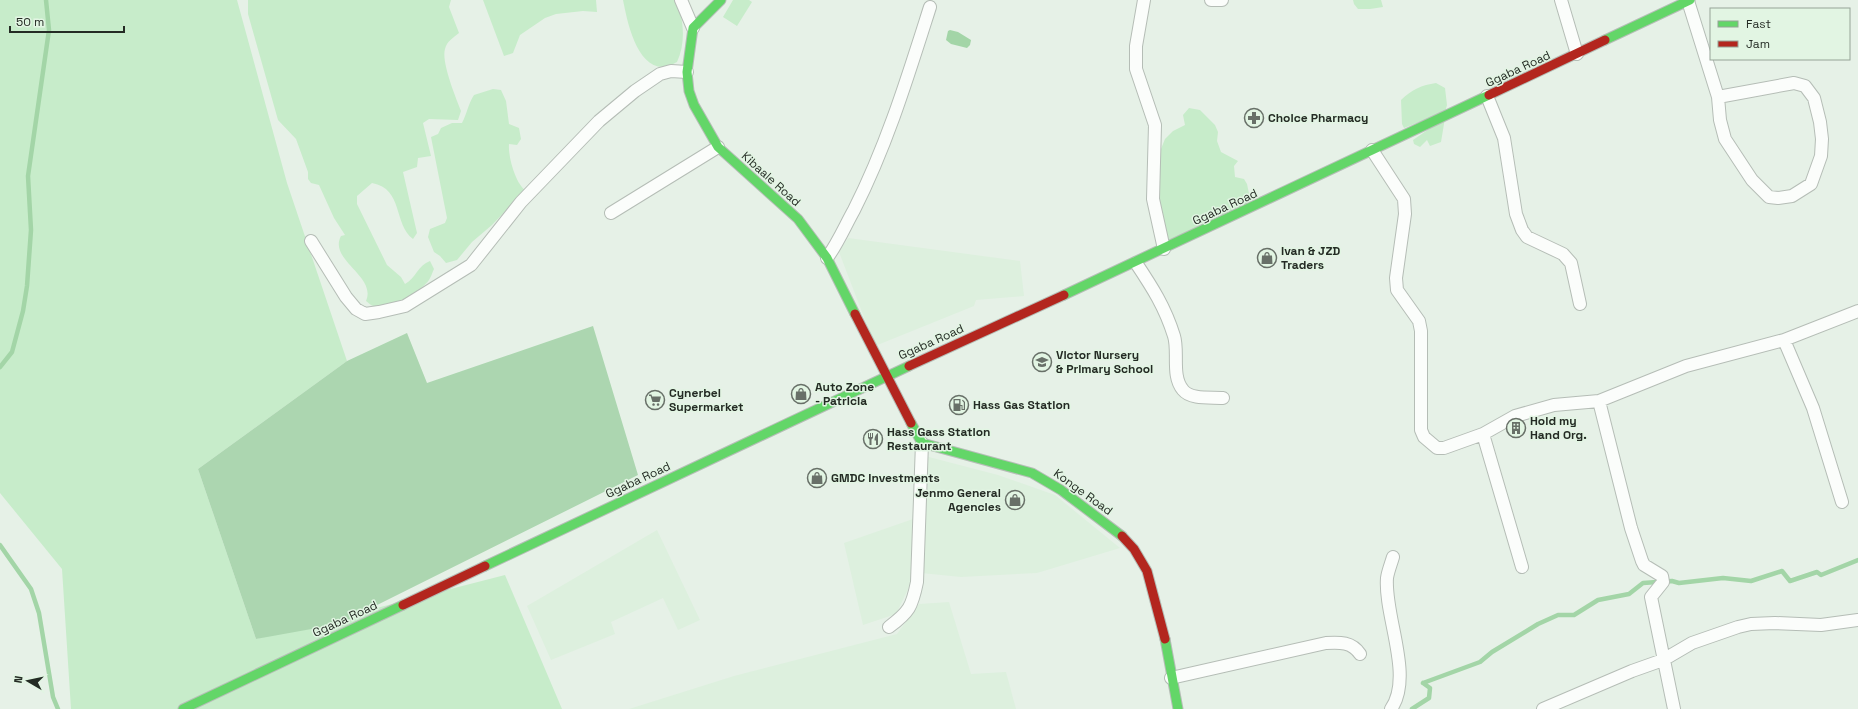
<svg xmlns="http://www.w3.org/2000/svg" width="1858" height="709" viewBox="0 0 1858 709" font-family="'Space Grotesk',sans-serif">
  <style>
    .built { fill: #ddf0de }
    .green { fill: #c7ecca }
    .forest { fill: #acd6b0 }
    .water { fill: #a3d5a7 }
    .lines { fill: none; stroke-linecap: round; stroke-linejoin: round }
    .stream { stroke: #a3d5a7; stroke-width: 4.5 }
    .street-casing { stroke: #b5bdb6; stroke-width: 14 }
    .fast-casing { stroke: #b5bdb6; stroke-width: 11 }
    .jam-casing { stroke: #b5bdb6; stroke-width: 11 }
    .street { stroke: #fbfdfb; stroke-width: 12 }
    .fast { stroke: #63d668; stroke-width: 9 }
    .jam { stroke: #b3261e; stroke-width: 9 }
    .labels { text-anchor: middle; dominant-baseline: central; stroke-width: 3; stroke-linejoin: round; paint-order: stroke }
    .street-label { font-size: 12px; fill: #242b24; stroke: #e2f5e3 }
    .poi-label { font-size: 12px; font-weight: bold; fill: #242b24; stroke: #e2f5e3; text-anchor: start }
  </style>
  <rect width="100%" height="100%" fill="#e6f1e7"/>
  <path class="built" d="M848,238L1020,261L1024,296L976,300L974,306L875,346L839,252Z
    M925,456L998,475L1055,495L1120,548L1037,573L961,577L921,573Z
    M913,519L912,581L896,614L863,625L844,543Z
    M657,530L700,620L678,630L663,598L611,622L615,634L551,660L527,606Z
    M949,602L971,674L1006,672L1016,709H629L734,676L897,634L919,604Z"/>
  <path class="green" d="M0,0H237L287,183L347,361L198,469L256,639L505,575L562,709H71L62,569L0,493Z
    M248,0H451L449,7L459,33C453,38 447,41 445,49C441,62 456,98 461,111L458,120L429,119L423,123L431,156L418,158L417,167L403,172L417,233L413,239C393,224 404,189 372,183L357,196V204L387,265L401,277L405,284C416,278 418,265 430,261L434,269C432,273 431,277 429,280C421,292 384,313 371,305C369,304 368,302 366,301C377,276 328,260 341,236L345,235L334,218L319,185L311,183L308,179V172L296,139L278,120L248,14Z
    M483,0H596L597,12L583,11L556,14L545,18L520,35L513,53L504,56Z
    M623,0H676C684,19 686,43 677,62C673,64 667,67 663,67C636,67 627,20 623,0Z
    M733,0H749L752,2L737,26L723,17Z
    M1353,0H1381L1383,7L1370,9H1358L1354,4Z
    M1436,83L1445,88L1447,105L1445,112L1404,128L1402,124L1401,100C1411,90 1422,85 1436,83Z
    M493,89L501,90L506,101L509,124L519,128L521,139L517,145L509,144C508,156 515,182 525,190L492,225L472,242L457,260L446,263L440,256L434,252L428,237L430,229L445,223L447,218L431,137L438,134L441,128L452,123H462C467,114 468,104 474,95Z
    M1189,108L1200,110L1215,125L1218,132L1217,141L1221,152L1238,161L1234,166L1235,177L1244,179L1247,184L1251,203L1170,241L1164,232L1160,206L1159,154L1165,139L1173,131L1185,125L1183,115Z
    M1445,118L1441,142L1430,146L1427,140L1420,147L1414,144L1413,140Z"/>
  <path class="forest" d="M593,326L638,475L339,624L256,639L198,469L347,361L407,333L427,383Z"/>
  <path class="water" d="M950,30L958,32L971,40L970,45L967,48L951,44L946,40L948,31Z"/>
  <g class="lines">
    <path class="stream" d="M0,367L12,352L23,311L27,286L31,230L28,176L49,30L46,0
      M0,545L31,589L39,613L53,697L58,709
      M1423,683L1480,662L1492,652L1538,624L1558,615H1574L1598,600L1629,594L1643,583L1672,581L1679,583L1723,578L1751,581L1782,571L1790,581L1817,572L1821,575L1858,560
      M1412,709L1429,698L1430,688L1423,683"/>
    <defs>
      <path id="street" d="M681,0L693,28
        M1144,0L1136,46V69L1155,125L1153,199L1164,249
        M1211,0H1222
        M1561,0L1577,54
        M1688,1L1718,97L1720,120L1725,139L1752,180L1769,197L1778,198L1792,196L1811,184L1821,156L1822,139L1820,122L1814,98L1805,86L1794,83L1718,97
        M1487,96L1504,138L1516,214L1522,230L1527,237L1563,254L1571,263L1580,304
        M1372,150L1404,199L1405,214L1396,278L1397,290L1419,321L1421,331V430L1424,437L1437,448H1444L1483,434L1515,416L1554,405L1599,401L1686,366L1784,340L1858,311
        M611,213L718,147
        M311,241L346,297L356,309L365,314L379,312L405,306L471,265L521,202L599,121L635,91L660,74L671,71L687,72
        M827,258C838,243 845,226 854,210C887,145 908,76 930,7
        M1136,263C1152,287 1165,307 1174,336C1179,352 1171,376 1183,390C1191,400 1211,397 1223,398
        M1784,340L1813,408L1842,502
        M1599,401L1631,528L1642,561L1644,565L1662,576L1663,582L1651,597L1674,709
        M1483,434L1522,567
        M889,627C909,612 912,607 917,582L922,443
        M1171,678L1326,643C1340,642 1352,642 1360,654
        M1391,709C1414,676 1384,616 1387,578C1388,571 1391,564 1393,557
        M1543,709L1632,671L1663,660L1692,643L1738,627L1751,624L1775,623L1821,625L1858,620"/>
      <path id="fast" d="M721,0L693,28L687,72L689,91L694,105L718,147L798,219L827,258L855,314
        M1605,40L1690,0
        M1064,295L1489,95
        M911,423L922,443L1032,473L1061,490L1122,536
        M485,566L909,366
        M1165,639L1178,709
        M183,709L403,605"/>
      <path id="jam" d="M1489,95L1605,40
        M855,314L911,423
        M909,366L1064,295
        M1122,536L1134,549L1147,571L1165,639
        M403,605L485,566"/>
    </defs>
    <use href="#street" class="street-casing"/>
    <use href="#fast" class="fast-casing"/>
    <use href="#jam" class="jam-casing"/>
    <use href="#street" class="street"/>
    <use href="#fast" class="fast"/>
    <use href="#jam" class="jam"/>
  </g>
  <defs>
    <symbol id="pharmacy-ring" viewBox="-11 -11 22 22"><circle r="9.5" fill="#e2f5e3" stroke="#687068" stroke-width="1.5"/><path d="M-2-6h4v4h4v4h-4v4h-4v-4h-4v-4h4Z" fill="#687068"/></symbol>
    <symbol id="shop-ring" viewBox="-11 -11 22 22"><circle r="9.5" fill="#e2f5e3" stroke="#687068" stroke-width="1.5"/><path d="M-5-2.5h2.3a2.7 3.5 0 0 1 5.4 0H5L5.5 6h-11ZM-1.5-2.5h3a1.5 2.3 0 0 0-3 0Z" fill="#687068"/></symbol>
    <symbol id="school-ring" viewBox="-11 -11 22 22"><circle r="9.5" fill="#e2f5e3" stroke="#687068" stroke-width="1.5"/><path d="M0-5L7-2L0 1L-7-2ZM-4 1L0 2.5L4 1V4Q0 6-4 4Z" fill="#687068"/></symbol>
    <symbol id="supermarket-ring" viewBox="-11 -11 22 22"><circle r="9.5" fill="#e2f5e3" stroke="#687068" stroke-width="1.5"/><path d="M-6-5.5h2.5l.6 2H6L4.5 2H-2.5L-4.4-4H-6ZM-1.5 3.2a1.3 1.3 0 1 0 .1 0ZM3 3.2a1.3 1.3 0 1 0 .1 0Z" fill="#687068"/></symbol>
    <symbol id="fuel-ring" viewBox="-11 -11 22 22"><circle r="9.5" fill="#e2f5e3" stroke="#687068" stroke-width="1.5"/><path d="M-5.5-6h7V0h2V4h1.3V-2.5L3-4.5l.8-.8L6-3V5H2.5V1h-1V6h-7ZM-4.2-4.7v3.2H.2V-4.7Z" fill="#687068"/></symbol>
    <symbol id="building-ring" viewBox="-11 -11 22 22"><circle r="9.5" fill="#e2f5e3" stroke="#687068" stroke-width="1.5"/><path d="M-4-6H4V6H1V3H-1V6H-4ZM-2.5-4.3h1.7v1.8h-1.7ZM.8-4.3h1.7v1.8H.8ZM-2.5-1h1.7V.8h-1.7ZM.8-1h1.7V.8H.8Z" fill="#687068"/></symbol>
    <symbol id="restaurant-ring" viewBox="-11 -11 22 22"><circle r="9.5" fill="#e2f5e3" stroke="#687068" stroke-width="1.5"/><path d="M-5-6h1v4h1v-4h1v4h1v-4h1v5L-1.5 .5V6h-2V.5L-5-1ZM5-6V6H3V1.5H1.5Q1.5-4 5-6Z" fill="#687068"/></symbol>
  </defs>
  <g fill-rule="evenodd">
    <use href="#pharmacy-ring" x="1243" y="107" width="22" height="22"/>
    <use href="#shop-ring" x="1256" y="247" width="22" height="22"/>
    <use href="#school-ring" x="1031" y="351" width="22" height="22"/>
    <use href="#shop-ring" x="790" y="383" width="22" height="22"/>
    <use href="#supermarket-ring" x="644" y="389" width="22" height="22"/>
    <use href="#fuel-ring" x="948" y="394" width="22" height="22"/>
    <use href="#building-ring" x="1505" y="417" width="22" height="22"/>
    <use href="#restaurant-ring" x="862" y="428" width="22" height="22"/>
    <use href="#shop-ring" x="806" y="467" width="22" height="22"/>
    <use href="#shop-ring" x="1004" y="489" width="22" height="22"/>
  </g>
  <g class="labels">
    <g class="street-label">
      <text transform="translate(1518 69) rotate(-25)">Ggaba Road</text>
      <text transform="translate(771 179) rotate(42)">Kibaale Road</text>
      <text transform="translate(1225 207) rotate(-25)">Ggaba Road</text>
      <text transform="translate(931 342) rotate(-24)">Ggaba Road</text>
      <text transform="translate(638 480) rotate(-25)">Ggaba Road</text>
      <text transform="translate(1083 492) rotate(36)">Konge Road</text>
      <text transform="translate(345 619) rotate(-25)">Ggaba Road</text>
    </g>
    <g class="poi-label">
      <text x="1268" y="118">Choice Pharmacy</text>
      <text x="1281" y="251">Ivan &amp; JZD<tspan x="1281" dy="14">Traders</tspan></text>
      <text x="1056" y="355">Victor Nursery<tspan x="1056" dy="14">&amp; Primary School</tspan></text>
      <text x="815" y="387">Auto Zone<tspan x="815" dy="14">- Patricia</tspan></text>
      <text x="669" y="393">Cynerbel<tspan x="669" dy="14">Supermarket</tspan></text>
      <text x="973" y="405">Hass Gas Station</text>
      <text x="1530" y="421">Hold my<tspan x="1530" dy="14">Hand Org.</tspan></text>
      <text x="887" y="432">Hass Gass Station<tspan x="887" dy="14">Restaurant</tspan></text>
      <text x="831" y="478">GMDC Investments</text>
      <text x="1001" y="493" text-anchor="end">Jenmo General<tspan x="1001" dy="14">Agencies</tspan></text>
    </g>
  </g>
  <rect x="1710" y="8" width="140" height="52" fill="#e2f5e3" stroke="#96a497"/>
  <rect x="1718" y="21" width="20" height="6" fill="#63d668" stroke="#96a497"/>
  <text x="1746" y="28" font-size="12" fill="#242b24">Fast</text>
  <rect x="1718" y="41" width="20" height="6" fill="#b3261e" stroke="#96a497"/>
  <text x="1746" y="48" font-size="12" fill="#242b24">Jam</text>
  <g transform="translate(28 681) rotate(279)" stroke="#e2f5e3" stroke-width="3" paint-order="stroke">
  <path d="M0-3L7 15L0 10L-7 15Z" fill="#242b24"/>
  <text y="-6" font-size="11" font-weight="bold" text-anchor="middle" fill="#242b24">N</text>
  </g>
  <path d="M10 26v6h114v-6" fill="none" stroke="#242b24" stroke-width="2"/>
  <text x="16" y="26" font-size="12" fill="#242b24" stroke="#e2f5e3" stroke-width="3" paint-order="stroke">50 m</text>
</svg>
